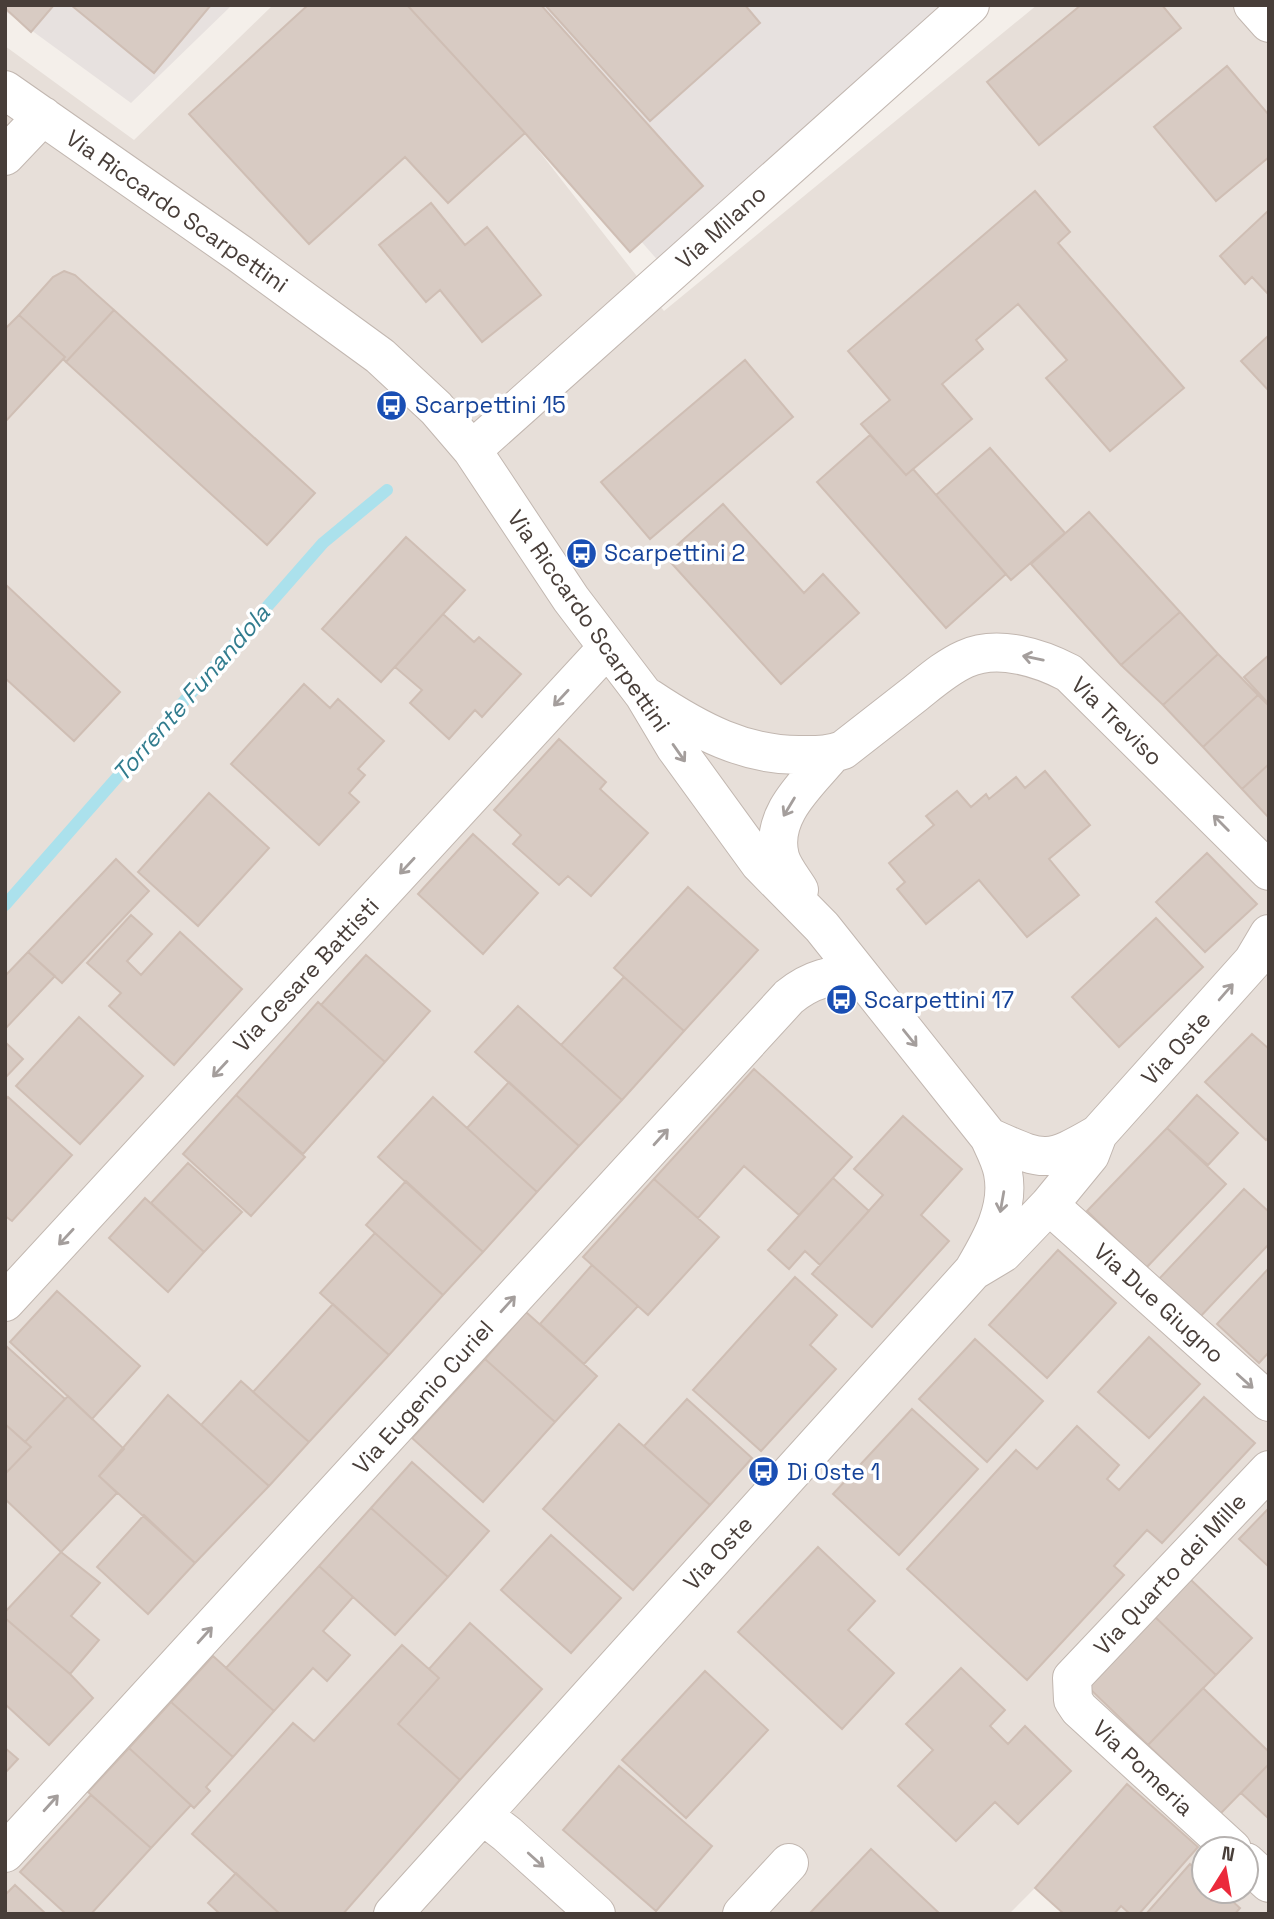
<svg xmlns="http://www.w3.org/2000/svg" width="1274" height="1919" viewBox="0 0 1274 1919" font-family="'Space Grotesk',sans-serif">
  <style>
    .residential { fill: #e7dfd9; fill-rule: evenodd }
    .industrial { fill: #e7e1df }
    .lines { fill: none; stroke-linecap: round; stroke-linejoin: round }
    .stream { stroke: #abe1ec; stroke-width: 12 }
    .building { fill: #d8cbc3; stroke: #cfbeb4; stroke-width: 2 }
    .minor-casing { stroke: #c2b7b0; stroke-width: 40 }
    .minor { stroke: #fff; stroke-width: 38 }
    .oneway { stroke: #a49e9c }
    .labels { text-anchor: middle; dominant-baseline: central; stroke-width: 7; stroke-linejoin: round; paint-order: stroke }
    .street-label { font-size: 23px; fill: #483e39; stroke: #fff }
    .transit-label { font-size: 23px; fill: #164399; stroke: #fff; text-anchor: start }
    .water-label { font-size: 24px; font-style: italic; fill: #317c8e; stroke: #fff }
  </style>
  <rect width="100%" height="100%" fill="#f4efea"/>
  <path class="residential" d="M273,5H407L525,133L664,311L1037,5H1269V1914H1064L1035,1888L1009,1914H5V46L134,140ZM1204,1849H1246V1891H1204Z"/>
  <path class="industrial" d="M5,5H232L131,103L5,11Z
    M434,5H992L668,272Z"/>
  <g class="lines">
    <path class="stream" d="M5,905L323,543L387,490"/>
  </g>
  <path class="building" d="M5,5H54L31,32L5,8Z
    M71,5H211L154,73Z
    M308,5H407L525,133L448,203L405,157L309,244L189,114Z
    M407,5H541L703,186L630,252L525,133Z
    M545,5H745L760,23L650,121Z
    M1081,5H1162L1181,28L1039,145L987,82Z
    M1227,66L1269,115V157L1216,201L1154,127Z
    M1035,191L1070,232L1058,243L1184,388L1110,451L1046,378L1067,360L1018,304L976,340L983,349L942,384L972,419L906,475L861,424L890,400L848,351Z
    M431,203L465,245L487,227L541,295L482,342L440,290L426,302L379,245Z
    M1269,210V295L1252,277L1245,284L1220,256Z
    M64,271L75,275L114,310L66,362L63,359L65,357L19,315L53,277Z
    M114,310L315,493L267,545L66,362Z
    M19,315L65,357L5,422V329Z
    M1269,335V391L1241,361Z
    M745,360L793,417L650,539L601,482Z
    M870,435L906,475L913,469L1006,574L946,628L817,482Z
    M990,448L1065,533L1011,580L936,495Z
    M723,504L804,593L823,574L859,613L781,684L665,556Z
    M1089,512L1180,612L1121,665L1031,564Z
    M406,537L465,590L381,682L322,629Z
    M5,584L120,692L74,741L5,678Z
    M1180,612L1218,654L1163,705L1121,665Z
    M443,614L474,642L479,637L521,674L482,717L475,710L449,739L410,703L422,690L395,667Z
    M1218,654L1258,695L1203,747L1163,705Z
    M1269,655V702L1268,703L1244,677Z
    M304,684L330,708L338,699L384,741L358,769L365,775L349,793L359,802L319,845L231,764Z
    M1258,695L1269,706V764L1242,789L1203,747Z
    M559,739L606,782L600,789L648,833L591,896L568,876L559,885L513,844L521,835L494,810Z
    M1269,764V818L1242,789Z
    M1045,771L1090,825L1049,859L1079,895L1027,937L979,880L926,924L897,889L905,882L889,863L934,825L926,816L957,791L971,807L986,794L989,799L1016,777L1025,788Z
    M209,793L269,848L198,926L138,872Z
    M473,834L538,893L483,954L418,894Z
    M1207,853L1257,904L1205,952L1156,902Z
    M116,859L149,891L62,983L28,952Z
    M688,887L758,950L684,1031L614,968Z
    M131,915L152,934L127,961L141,975L180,932L242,989L174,1065L109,1006L121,993L87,963Z
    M1156,918L1203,967L1119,1047L1072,997Z
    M28,952L55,976L5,1029V976Z
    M366,955L430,1011L385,1062L321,1005Z
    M624,977L684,1031L622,1100L561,1045Z
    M318,1002L385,1062L303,1154L236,1095Z
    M518,1006L622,1100L579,1146L475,1052Z
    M79,1017L143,1076L80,1144L16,1086Z
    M1252,1034L1269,1049V1137L1266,1140L1205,1082Z
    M5,1042L23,1059L5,1078Z
    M754,1069L852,1157L799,1215L744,1166L698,1218L654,1179Z
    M509,1082L579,1146L537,1192L467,1128Z
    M236,1095L305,1157L251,1216L183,1154Z
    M1197,1095L1238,1133L1208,1165L1167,1128Z
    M8,1097L72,1155L12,1221L5,1216V1100Z
    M433,1097L537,1192L483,1252L378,1157Z
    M903,1116L962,1169L921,1215L949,1241L872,1327L812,1274L883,1195L854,1169Z
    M1167,1128L1226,1184L1146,1268L1087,1211Z
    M188,1163L242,1212L204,1252L151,1203Z
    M833,1178L869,1211L820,1265L805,1251L789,1269L768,1250Z
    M654,1179L719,1237L648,1315L583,1257Z
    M406,1181L483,1252L443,1295L366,1225Z
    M1244,1189L1269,1212V1244L1199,1318L1158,1280Z
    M145,1198L204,1252L168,1292L109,1238Z
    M375,1233L443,1295L389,1355L320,1293Z
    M1058,1250L1116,1303L1047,1378L989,1325Z
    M592,1265L638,1306L584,1364L540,1324Z
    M1269,1268V1352L1259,1363L1217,1324Z
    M795,1277L837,1315L810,1345L836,1369L761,1451L693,1390Z
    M57,1291L140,1366L92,1419L10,1342Z
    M333,1304L389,1355L309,1442L253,1392Z
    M526,1312L597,1376L555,1422L485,1359Z
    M1149,1337L1200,1384L1149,1438L1098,1392Z
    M975,1339L1043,1401L987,1462L919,1399Z
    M5,1345L65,1399L25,1442L5,1424Z
    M485,1359L555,1422L483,1502L412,1438Z
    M241,1381L309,1442L269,1486L201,1425Z
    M168,1395L269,1486L195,1563L99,1476Z
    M68,1396L124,1449L99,1476L117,1493L61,1552L5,1499V1474L31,1447L25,1442Z
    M1204,1397L1255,1443L1162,1543L1147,1530L1114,1566L1124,1575L1027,1680L907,1569L1016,1450L1037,1469L1077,1426L1119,1465L1107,1479L1119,1490Z
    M687,1399L752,1458L710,1505L644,1446Z
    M912,1409L978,1469L899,1555L833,1494Z
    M5,1424L31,1447L5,1474Z
    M619,1424L710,1505L633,1590L543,1509Z
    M412,1462L489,1531L448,1577L371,1508Z
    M371,1508L448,1577L395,1635L319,1566Z
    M1269,1508V1567L1239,1539Z
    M144,1515L195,1563L148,1614L97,1567Z
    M551,1535L621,1598L571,1653L501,1590Z
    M818,1547L875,1601L848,1630L894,1673L842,1729L738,1632Z
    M61,1552L100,1583L71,1616L99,1640L70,1674L5,1618V1612Z
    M319,1566L353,1597L323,1631L350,1655L327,1681L313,1668L274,1711L226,1668Z
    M1190,1579L1252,1638L1216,1675L1154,1616Z
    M1154,1616L1216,1675L1148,1745L1087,1686Z
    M5,1618L70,1674L93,1698L49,1745L5,1704Z
    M470,1623L542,1689L460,1780L398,1724L439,1678L429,1669Z
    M402,1645L439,1678L398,1724L460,1780L343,1914H280L192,1834L293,1723L314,1741Z
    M213,1656L274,1711L233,1757L171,1702Z
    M961,1668L1005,1710L990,1726L1008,1744L1025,1726L1071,1771L1018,1824L995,1802L956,1841L898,1786L933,1750L906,1724Z
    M705,1671L768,1730L686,1818L622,1760Z
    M1203,1688L1269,1752V1764L1220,1814L1148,1745Z
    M171,1702L233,1757L206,1787L210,1791L194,1808L129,1748Z
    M5,1748L18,1759L5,1773Z
    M129,1748L191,1805L151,1848L88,1792Z
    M1269,1764V1819L1241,1793Z
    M619,1766L712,1846L656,1911L563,1830Z
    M1127,1784L1198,1847L1139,1914H1130L1121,1906L1114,1914H1064L1035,1888Z
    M91,1795L151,1848L91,1914H66L20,1872Z
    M871,1849L940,1914H809Z
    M1190,1864L1204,1876V1891H1221L1240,1908L1235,1914H1146Z
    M236,1873L280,1914H220L208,1903Z
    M15,1885L46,1914H5V1895Z"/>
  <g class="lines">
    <defs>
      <path id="minor" d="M1253,5L1269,23
        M5,90L240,254L380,356L436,408L472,450L571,599L644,695L675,747L760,864L822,927L989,1137C994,1148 1001,1161 1003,1173C1010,1209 990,1242 973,1271
        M5,156L43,116
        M472,450L970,5
        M649,698C697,730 746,757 805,755C819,755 830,755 843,750C867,731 892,712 916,693C931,681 947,667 965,659C998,644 1040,658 1069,673L1269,871
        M799,890C793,880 783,868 780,857C769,815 808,783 832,754
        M989,1137C1044,1161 1045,1165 1098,1134L1253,961L1269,934
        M1049,1205L1269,1402
        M5,1302L607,648
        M484,1816L507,1834L596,1914
        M1232,1849L1079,1709L1073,1700L1072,1678L1269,1470
        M5,1853L789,997C812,978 830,976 858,973
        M1246,1862L1269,1883
        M393,1914L973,1271L1003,1253L1049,1205L1090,1155L1098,1134
        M742,1914L789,1863"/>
    </defs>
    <use href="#minor" class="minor-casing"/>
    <use href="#minor" class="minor"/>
  </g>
  <defs><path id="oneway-shaft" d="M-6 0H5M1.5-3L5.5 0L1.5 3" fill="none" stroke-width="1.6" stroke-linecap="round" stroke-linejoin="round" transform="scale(1.75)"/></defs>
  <g class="oneway">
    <use href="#oneway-shaft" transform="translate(1033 658) rotate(-168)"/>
    <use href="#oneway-shaft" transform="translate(561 698) rotate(133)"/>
    <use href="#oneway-shaft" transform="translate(679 753) rotate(55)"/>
    <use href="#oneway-shaft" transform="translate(789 807) rotate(121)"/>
    <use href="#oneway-shaft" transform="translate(1221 823) rotate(-135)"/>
    <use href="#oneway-shaft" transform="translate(407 866) rotate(133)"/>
    <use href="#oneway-shaft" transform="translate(1226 992) rotate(-49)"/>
    <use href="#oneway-shaft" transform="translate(910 1038) rotate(51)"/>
    <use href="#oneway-shaft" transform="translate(220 1069) rotate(133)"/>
    <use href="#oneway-shaft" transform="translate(661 1137) rotate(-48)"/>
    <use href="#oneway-shaft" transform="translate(1002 1202) rotate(100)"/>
    <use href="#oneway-shaft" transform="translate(66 1237) rotate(133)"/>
    <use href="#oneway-shaft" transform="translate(508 1304) rotate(-48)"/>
    <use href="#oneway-shaft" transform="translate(1245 1381) rotate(42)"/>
    <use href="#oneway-shaft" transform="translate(205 1635) rotate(-48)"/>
    <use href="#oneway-shaft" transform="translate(51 1803) rotate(-48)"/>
    <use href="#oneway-shaft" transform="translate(536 1860) rotate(42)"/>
  </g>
  <defs>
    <symbol id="bus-disc" viewBox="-11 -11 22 22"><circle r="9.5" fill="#1a4fb4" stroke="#fff"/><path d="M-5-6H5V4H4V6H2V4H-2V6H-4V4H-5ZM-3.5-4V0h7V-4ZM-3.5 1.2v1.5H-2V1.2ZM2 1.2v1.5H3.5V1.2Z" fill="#fff"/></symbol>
  </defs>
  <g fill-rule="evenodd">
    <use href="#bus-disc" x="374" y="388" width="35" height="35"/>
    <use href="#bus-disc" x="564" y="536" width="35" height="35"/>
    <use href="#bus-disc" x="824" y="982" width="35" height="35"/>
    <use href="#bus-disc" x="746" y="1454" width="35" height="35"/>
  </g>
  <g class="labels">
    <g class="street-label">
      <text transform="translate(177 211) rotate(35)">Via Riccardo Scarpettini</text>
      <text transform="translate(721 227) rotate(-42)">Via Milano</text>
      <text transform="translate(589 621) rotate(55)">Via Riccardo Scarpettini</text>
      <text transform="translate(1117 721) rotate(44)">Via Treviso</text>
      <text transform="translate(306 975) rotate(-47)">Via Cesare Battisti</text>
      <text transform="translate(1176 1048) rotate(-48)">Via Oste</text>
      <text transform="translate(1159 1303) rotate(42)">Via Due Giugno</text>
      <text transform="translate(423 1397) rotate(-48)">Via Eugenio Curiel</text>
      <text transform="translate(718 1553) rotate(-48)">Via Oste</text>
      <text transform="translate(1170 1574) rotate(-47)">Via Quarto dei Mille</text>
      <text transform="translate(1143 1768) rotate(43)">Via Pomeria</text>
    </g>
    <g class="transit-label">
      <text x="415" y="405">Scarpettini 15</text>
      <text x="604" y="553">Scarpettini 2</text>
      <text x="864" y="1000">Scarpettini 17</text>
      <text x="787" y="1472">Di Oste 1</text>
    </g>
    <g class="water-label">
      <text transform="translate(191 693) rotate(-49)">Torrente Funandola</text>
    </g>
  </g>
  <rect width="1274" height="1919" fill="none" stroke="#483e39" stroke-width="14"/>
  <g transform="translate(1225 1870) rotate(11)"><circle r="33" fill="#ffffff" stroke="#b6b2b0" stroke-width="2"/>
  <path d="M0-5L12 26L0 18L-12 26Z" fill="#eb2a3b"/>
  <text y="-10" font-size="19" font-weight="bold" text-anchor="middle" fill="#483e39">N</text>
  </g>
</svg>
